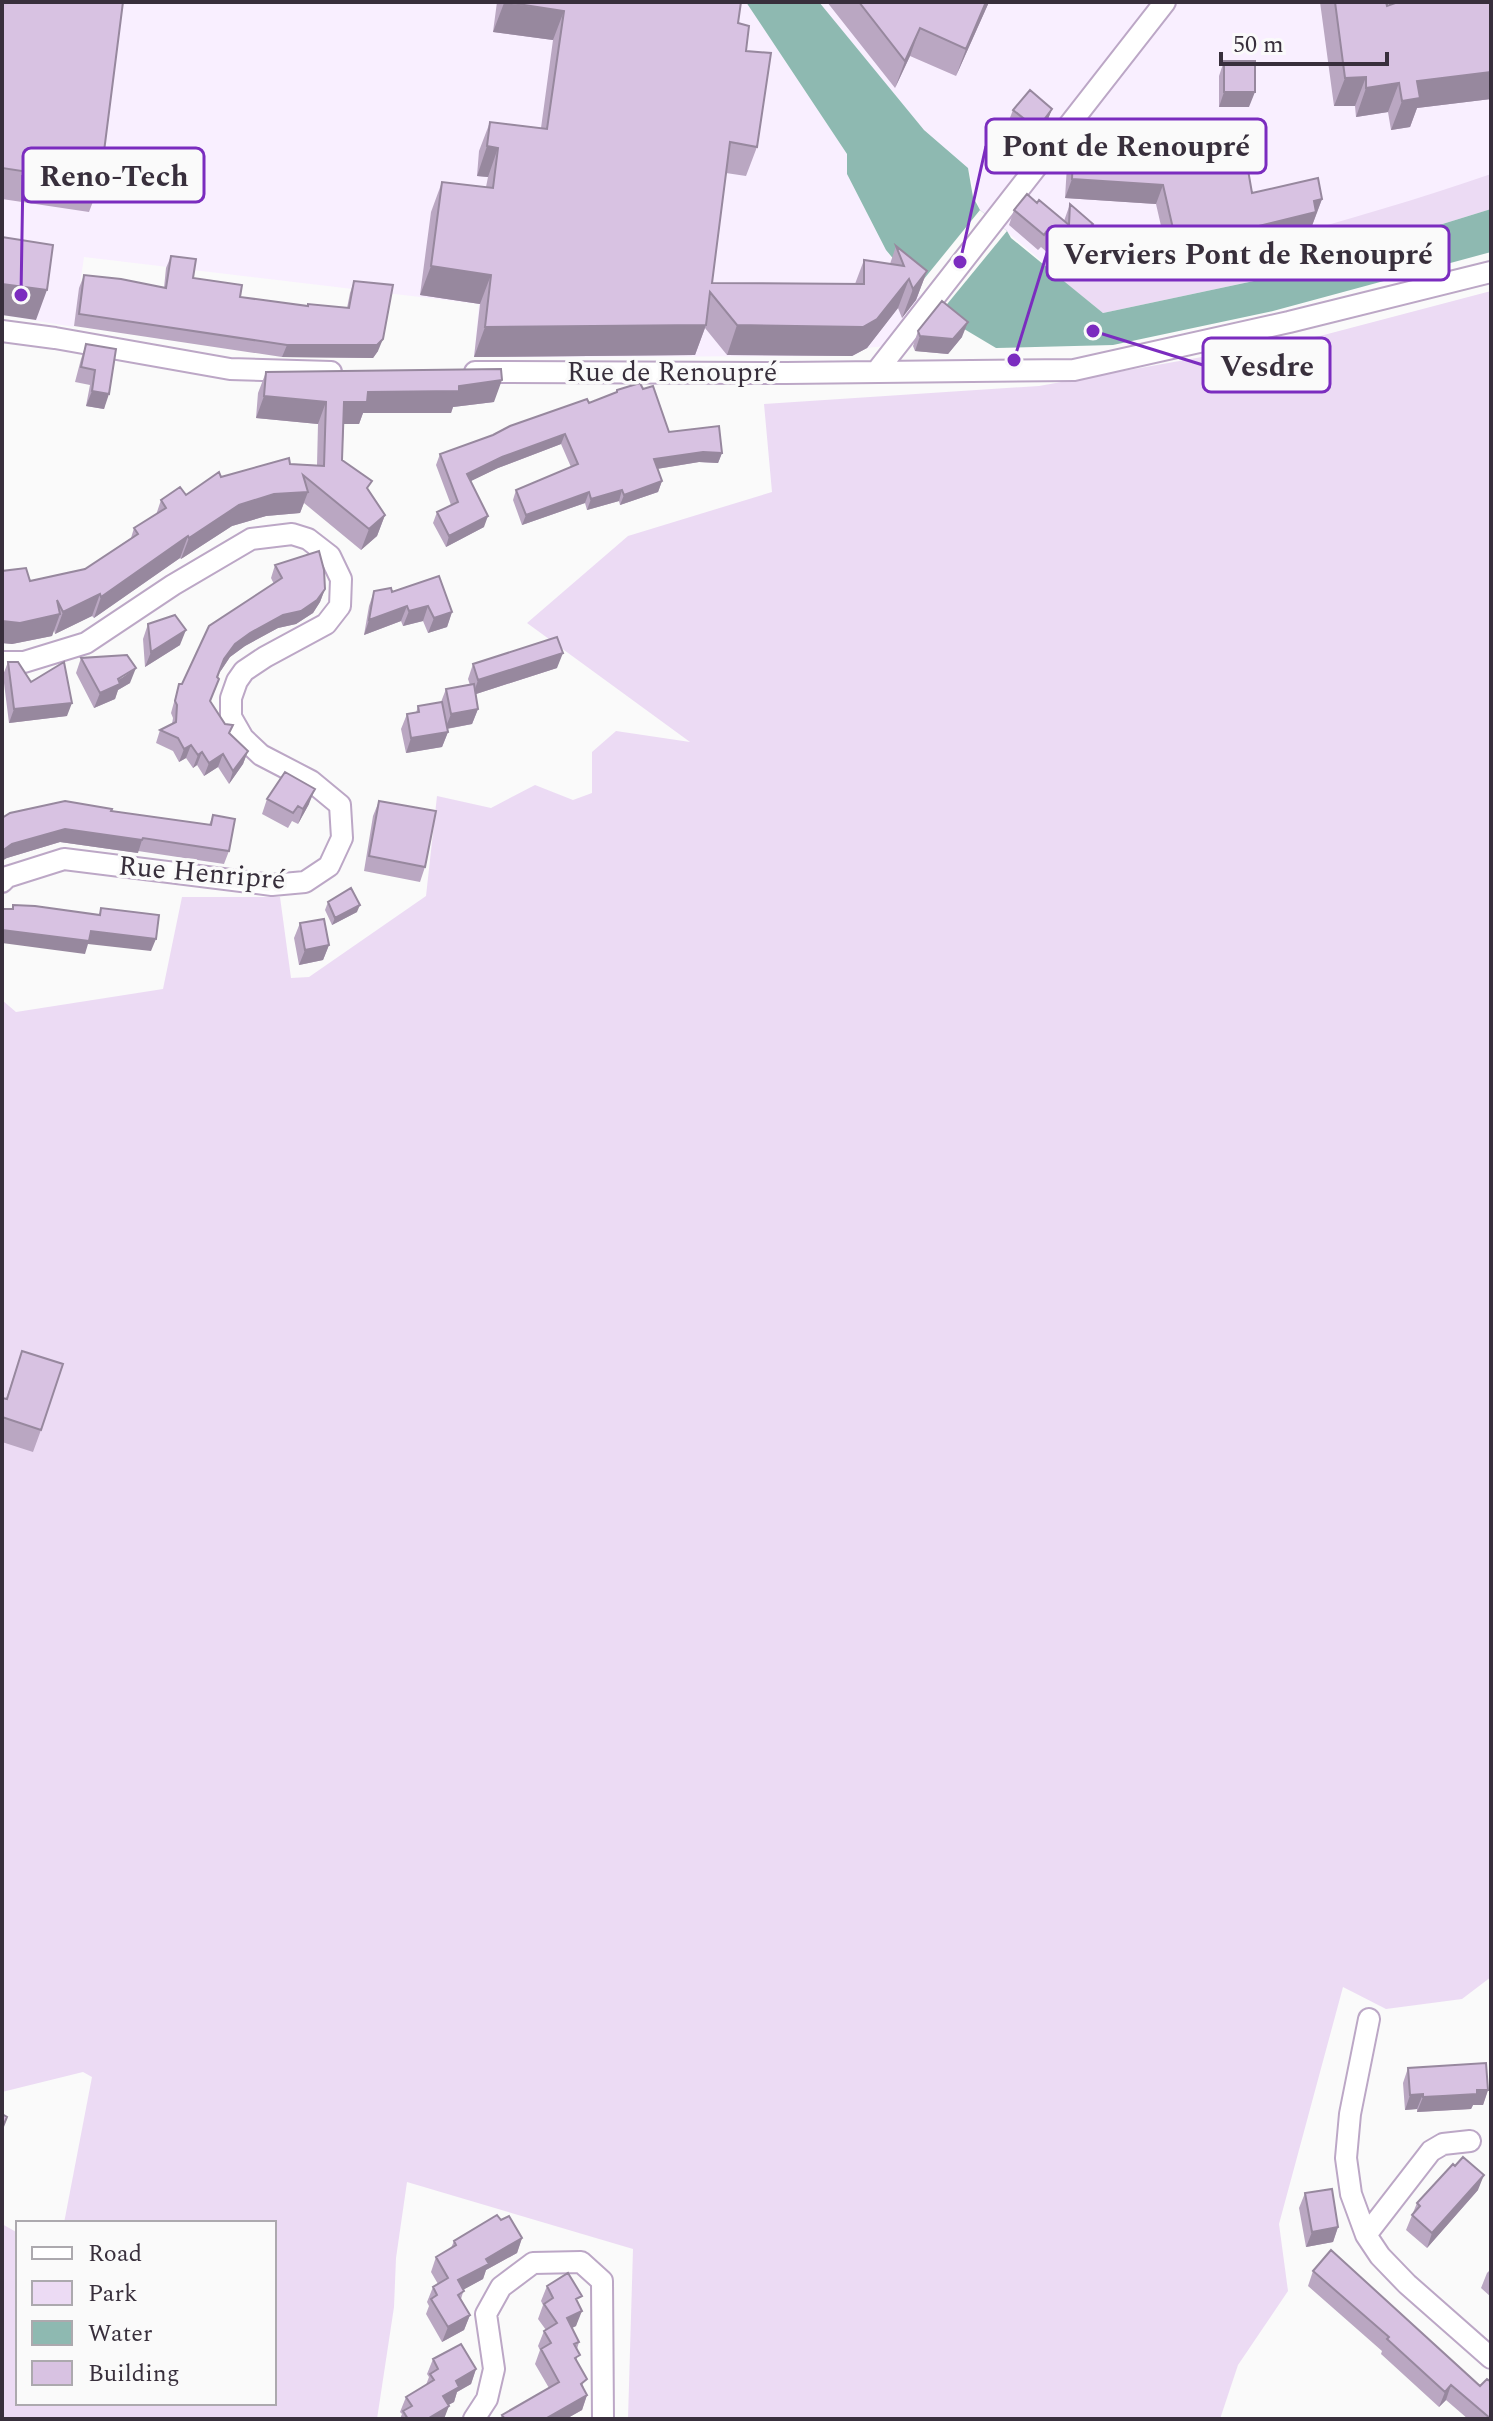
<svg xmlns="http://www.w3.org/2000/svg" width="1493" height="2421" viewBox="0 0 1493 2421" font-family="Spectral,serif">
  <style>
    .built { fill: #f9efff }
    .green { fill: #ecdbf4 }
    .water { fill: #8eb9b1 }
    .pier { fill: #fafafa }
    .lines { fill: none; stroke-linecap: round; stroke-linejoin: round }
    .street-casing { stroke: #bca7c6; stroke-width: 24 }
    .street { stroke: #fff; stroke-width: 20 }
    .wall { fill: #baa7c2 }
    .shaded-wall { fill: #97889e }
    .building { fill: #d8c2e2; stroke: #97889e; stroke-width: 2 }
    .labels { text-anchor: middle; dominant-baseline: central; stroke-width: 7; stroke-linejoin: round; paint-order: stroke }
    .street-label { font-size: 28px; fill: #382f3c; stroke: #fafafa }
    .leader { fill: none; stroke: #7b2cbf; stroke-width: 3 }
    .callout-dot { fill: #7b2cbf; stroke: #fafafa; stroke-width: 3 }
    .callout { fill: #fafafa; stroke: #7b2cbf; stroke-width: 3 }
    .callout-label { font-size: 30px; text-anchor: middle; font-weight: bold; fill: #382f3c }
  </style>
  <rect width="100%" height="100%" fill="#fafafa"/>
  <path class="built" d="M2,2H746L847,154V174L886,250L913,292L980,210L968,168L924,130L819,2H1491V209L1103,313L1007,232L912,343L867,348L852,356L474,357L479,304L84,257L74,327L2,315Z"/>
  <path class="green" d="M1491,174V209L1268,278L1103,313L1046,267L1140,254L1150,268L1171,265C1279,240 1386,210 1491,174Z
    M1491,291V1977L1462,1999L1386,2009L1343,1987L1279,2224L1288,2291L1238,2365L1220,2419H628L633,2249L407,2182L396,2258L394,2307L377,2419H2V2224L18,2233V2403H274V2223H64L92,2077L83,2072L2,2092V1000L16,1012L163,989L182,897H280L291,978L309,977L426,896L437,796L491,808L535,785L573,800L592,793V752L616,731L690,742L527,623L628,536L772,492L764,404L1039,386L1320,336Z"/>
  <path class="water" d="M746,2H819L924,130L968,168L973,197L980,210L1007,231L1011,238L1103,313L1268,278L1491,209V252L1273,311L1113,345L996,348L939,314L886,250L847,174V154Z"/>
  <path class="pier" d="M980,210L1007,231L939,314L915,290Z"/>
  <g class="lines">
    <defs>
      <path id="street" d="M2,331L55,338L230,369L331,372
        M877,371L1165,2
        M475,372L786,373L1074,370L1289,322L1491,272
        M2,662H24L86,643L173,585L251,539L292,534L308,539L330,556L341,579L340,606L326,624L265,657L244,671L237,681L231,698V717L243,738L261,755L311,781L340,805L342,838L329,866L305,882L272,885L64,859L7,877L2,882
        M1369,2019L1350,2114L1346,2158L1351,2194L1366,2235L1380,2256L1407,2284L1491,2358
        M1366,2235L1431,2151L1443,2144L1470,2141
        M474,2419L487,2399L494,2369L486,2314L501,2287L533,2263L581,2262L602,2281L603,2419"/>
    </defs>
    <use href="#street" class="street-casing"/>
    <use href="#street" class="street"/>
  </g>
  <path class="wall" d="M2,2L100,183L89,212L2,199Z
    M497,2H741L738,23L746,51L757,147L746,176L726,173L712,283L855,284L864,260L890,264L896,246L927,271L916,300L902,318L898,308L867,348L852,356L727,355L705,328L695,355L474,357L480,304L420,295L431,212L442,182L486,187L488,177L477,176L479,151L490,122L541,128L553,40L493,32Z
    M827,2H989L956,76L910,56L895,88Z
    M1320,2H1386L1387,6L1491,2V99L1417,108L1410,127L1391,130L1388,112L1356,117L1355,106H1334Z
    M1224,61L1249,107H1219V76Z
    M1052,109L1046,124L1031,144L1007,125L1013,110Z
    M1217,125L1248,170L1252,193L1322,199L1310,231L1170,265L1156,204L1065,198L1068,149L1074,130L1120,148L1156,151L1161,137L1214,131Z
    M1037,203L1064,221L1070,204L1093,224L1088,239L1074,255L1067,250L1057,261L1041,247L1038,250L1009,225L1014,210Z
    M171,256L193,278L240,297L308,306L347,308L350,293L354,281L378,351L373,358L282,357L74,326L79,288L84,275L164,288L166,268Z
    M918,331L962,337L948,354L915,351L913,346Z
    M86,344L116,349L104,409L86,406L90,385L75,382L81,359Z
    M266,372L494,402L453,407L451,413H363L359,424H344L342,460L369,491L385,515L377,536L361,550L304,503L300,513L266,516L232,526L181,559L180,558L94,618L92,616L55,634L54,630L52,636L12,644L2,643V571L30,581L85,569L131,538L134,528L156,515L161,500L186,495L221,477L290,464L317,465L318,424L256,418L258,393Z
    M617,390L669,432L722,453L718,463L699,462L657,469L662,481L658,492L620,505L619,501L587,510L585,503L522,525L513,500L516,490L571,467L561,444L498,468L470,481L484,527L446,547L433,523L437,512L451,505L436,465L440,454L589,403L616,393Z
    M275,565L325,589L320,602L313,613L296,624L278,628L245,646L230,657L220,672L210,702L230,734L248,751L243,764L229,784L218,767L204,776L197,765L193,768L186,758L179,762L173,751L156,743L160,730L172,724L173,718L171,713L179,684H182L274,584L271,578Z
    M374,591L392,592L452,612L447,627L428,633L423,621L403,626L401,621L364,635L369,606Z
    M148,624L180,645L145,667L143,639Z
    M81,658L130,683L118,690L115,699L94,708L76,673Z
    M8,662L31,682L67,716L9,723L3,675Z
    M473,664L557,668L476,694L478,709L472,724L447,729L448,732L442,747L406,753L401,729L407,714L416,713L418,706L441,702L446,689L470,685L468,679Z
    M267,799L309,804L298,824L292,821L288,828L262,814Z
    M379,801L425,867L420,882L364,871L373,816Z
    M111,811L209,825L213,815L229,851L224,864L138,851V853L60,842L7,858L2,818Z
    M328,902L357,912L332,925L325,910Z
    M300,923L329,945L323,960L299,965L294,938Z
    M22,1351L41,1430L33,1452L2,1442V1398L6,1399Z
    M1408,2068L1488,2090L1483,2105H1473L1471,2109L1417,2112V2109L1405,2110L1403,2083Z
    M1478,2190L1427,2248L1406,2230L1417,2203Z
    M1305,2193L1338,2227L1333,2242L1306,2247L1299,2208Z
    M501,2220L522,2238L517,2253L486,2270L483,2279L464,2289L461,2299L470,2315L464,2330L442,2342L426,2314L429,2306L427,2302L433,2287L438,2284L431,2272L436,2257L451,2248L454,2241Z
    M1331,2250L1491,2419H1468L1446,2400L1439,2407L1381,2354L1382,2351L1308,2286L1313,2271Z
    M1491,2269V2297L1481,2288L1487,2273Z
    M547,2286L579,2305L576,2326L572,2328L579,2342L577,2349V2362L584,2389L587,2395L582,2410L566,2419H500L502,2415L549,2388L535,2364L540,2350L538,2346L544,2331L546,2330L538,2319L543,2305L541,2301Z
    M433,2359L476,2369L471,2384L457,2392L454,2402L448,2405L444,2419H400L402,2414L400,2412L406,2397L426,2385L429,2377L427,2374Z"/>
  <path class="shaded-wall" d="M986,2H989L956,76L966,49Z
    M504,3L564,11L553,40L493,32Z
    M920,28L910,56L895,88L905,61Z
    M1491,72V99L1417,108L1410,127L1391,130L1402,101L1417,81Z
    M1366,77L1355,106H1334L1345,78Z
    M1399,83L1388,112L1356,117L1366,88Z
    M1224,92H1255L1249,107H1219Z
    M1052,109L1046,124L1031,144L1037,129Z
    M487,146L498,148L488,177L477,176Z
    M1072,179L1163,185L1156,204L1065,198Z
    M1322,199L1310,231L1170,265L1177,246Z
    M1093,224L1088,239L1074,255L1079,240Z
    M1072,235L1067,250L1057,261L1063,246Z
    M431,266L491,275L480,304L420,295Z
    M927,271L916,300L902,318L913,289Z
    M909,279L898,308L867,348L852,356L727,355L737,325Z
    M2,284L47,290L36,320L2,315Z
    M968,322L962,337L948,354L915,351L920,336Z
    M706,325L695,355L474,357L485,327Z
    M383,339L378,351L373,358L282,357L287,345Z
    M502,380L494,402L453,407L451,413H363L359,424H337L344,402L368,392L459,386Z
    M92,391L109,394L104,409L86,406Z
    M264,396L326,402L318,424L256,418Z
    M565,434L561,444L498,468L463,485L467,474L502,457Z
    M703,452L722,453L718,463L699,462L650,470L654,459Z
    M662,481L658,492L620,505L624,495Z
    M622,490L619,501L587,510L591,499Z
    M308,492L300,513L266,516L232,526L181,559L189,538L239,505L274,494Z
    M589,492L585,503L522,525L526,515Z
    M385,515L377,536L361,550L369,529Z
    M488,516L484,527L446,547L449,536Z
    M188,536L180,558L94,618L101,597Z
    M325,589L320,602L313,613L296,624L278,628L245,646L230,657L220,672L224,659L235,644L250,633L283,615Z
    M100,594L92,616L55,634L63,612Z
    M407,606L401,621L364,635L369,620Z
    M428,606L423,621L403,626L409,611Z
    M452,612L447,627L428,633L434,618Z
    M60,614L52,636L12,644L2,643V621Z
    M186,630L180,645L145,667L151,652Z
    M563,653L557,668L473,695L478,680Z
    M136,668L130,683L118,690L115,699L94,708L100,693Z
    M72,703L67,716L9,723L14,709Z
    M478,709L472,724L445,729L451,714Z
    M448,732L442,747L406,753L411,738Z
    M191,745L186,758L179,762L184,749Z
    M248,751L243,764L229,784L233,771Z
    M202,752L197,765L193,768L198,755Z
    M223,754L218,767L204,776L209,763Z
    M315,789L309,804L298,824L303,809Z
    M65,829L142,840L138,853L60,842L7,858L2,861V851L12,844Z
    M360,905L357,912L332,925L335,918Z
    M2,930L91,931L156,939L151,951L88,944L85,954L2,943Z
    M329,945L323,960L299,965L305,950Z
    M1477,2090H1488L1483,2105H1473L1471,2109L1417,2112L1423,2097Z
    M1423,2094L1417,2109L1405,2110L1410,2095Z
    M1484,2175L1478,2190L1427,2248L1432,2233Z
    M1338,2227L1333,2242L1306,2247L1312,2232Z
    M522,2238L517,2253L486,2270L483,2279L452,2296L458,2280L486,2259Z
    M582,2311L576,2326L561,2333L567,2318Z
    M470,2315L464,2330L442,2342L448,2327Z
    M476,2369L471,2384L457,2392L454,2402L437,2411L443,2396L456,2381Z
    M1451,2385L1446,2400L1439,2407L1445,2392Z
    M587,2395L582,2410L566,2419H545Z
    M449,2406L444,2419H428L429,2418Z"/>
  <path class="building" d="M2,2H123L100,183L2,168Z
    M504,2H741L738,23L749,26L746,51L771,53L757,147L730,142L712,283L864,284V260L904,266L896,246L927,271L913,289L909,279L877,319L863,327L737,325L710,292L706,325L485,327L491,275L431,266L442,182L493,188L498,148L487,146L490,122L547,129L564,11Z
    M859,2H986L966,49L920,28L905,61Z
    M1335,2H1386L1387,6L1398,2H1491V72L1417,81L1420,98L1402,101L1399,83L1366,88V77L1345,78Z
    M1224,61H1255V92H1224Z
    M1030,90L1052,109L1037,129L1013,110Z
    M1254,121L1248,170L1252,193L1318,178L1322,199L1314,201L1316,212L1177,246L1163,185L1072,179L1074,130L1121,132L1120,148L1161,151V137L1217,131V125Z
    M1027,194L1037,203L1039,200L1069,225L1070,204L1093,224L1079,240L1072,235L1063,246L1046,232L1044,235L1014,210Z
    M2,237L53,245L47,290L2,284Z
    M171,256L196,259L193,278L242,285L240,297L308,306V304L349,308L354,281L393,285L383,339L377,345H287L79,314L84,275L121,279L166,288Z
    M942,301L968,322L953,339L920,336L918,331Z
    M86,344L116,349L109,394L92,391L95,370L81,367Z
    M501,369L502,380L459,386V391L368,392L367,402H344L342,460L372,481L367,488L385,515L369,529L303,475L308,492L274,494L239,505L189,538L188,536L101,597L100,594L63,612L57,600L60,614L20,623L2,621V571L26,568L30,581L85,569L138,534L134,528L166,508L161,500L180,487L186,495L219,472L221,477L289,458L290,464L324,466L326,402L264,396L266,372Z
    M640,383L643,389L653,386L669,432L719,426L722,453L703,452L654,459L662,481L624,495L622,490L591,499L589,492L526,515L516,490L578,464L565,434L502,457L467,474L488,516L449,536L437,512L458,502L440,454L493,435L510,426L587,399L589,403L617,392V390Z
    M319,551L324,570L325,589L317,600L301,611L283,615L250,633L235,644L224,659L217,677L219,679L210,701L225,724L233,725L229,733L248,751L233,771L223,754L209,763L202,752L198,755L191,745L184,749L178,738L160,730L176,722L177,705L175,701L179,684H182L209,626L282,578L275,565Z
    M439,576L452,612L434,618L428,606L409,611L407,606L369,620L374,591L391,588L392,592Z
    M175,615L186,630L151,652L148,624Z
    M557,637L563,653L478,680L473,664Z
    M127,655L136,668L118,679L120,684L100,693L81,658Z
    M8,662H18L31,682L64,662L72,703L14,709Z
    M474,684L478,709L451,714L446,689Z
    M442,702L448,732L411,738L407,714L419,712L418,706Z
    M285,772L315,789L303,809L298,806L293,813L267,799Z
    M65,801L112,809L111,811L211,825L213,815L235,819L229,851L143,838L142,840L65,829L12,844L2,851V818L10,813Z
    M379,801L436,811L425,867L369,856Z
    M351,888L360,905L335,918L328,902Z
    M13,905L35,906L100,915L101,908L159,915L156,939L91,931L89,941L2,930V909H13Z
    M324,919L329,945L305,950L300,923Z
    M22,1351L63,1364L41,1430L2,1417V1398L7,1399Z
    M1486,2063L1488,2090H1477V2094L1443,2096L1423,2097V2094L1410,2095L1408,2068Z
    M2,2114L7,2117L2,2129Z
    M1463,2157L1484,2175L1432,2233L1412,2215L1420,2206L1417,2203L1453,2164L1455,2166Z
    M1332,2189L1338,2227L1312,2232L1305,2193Z
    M497,2215L501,2220L509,2216L522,2238L486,2259L489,2264L458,2280L464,2291L458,2295L470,2315L448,2327L431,2299L437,2295L433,2287L448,2278L436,2257L456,2245L454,2241Z
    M1331,2250L1480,2386L1487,2379L1491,2382V2419L1451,2385L1445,2392L1387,2339L1389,2337L1313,2271Z
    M568,2273L582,2296L576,2299L582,2311L567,2318L579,2342L574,2344L580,2355L575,2358L587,2379L581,2384L587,2395L545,2419H505L502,2415L559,2382L541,2349L551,2343L544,2331L557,2323L544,2304L553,2298L547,2286Z
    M461,2344L476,2369L456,2381L459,2387L443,2396L449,2406L429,2418V2419H408L403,2411L412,2406L406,2397L434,2380L430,2374L438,2369L433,2359Z"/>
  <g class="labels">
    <g class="street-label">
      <text x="672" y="372">Rue de Renoupré</text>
      <text transform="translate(202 873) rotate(5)">Rue Henripré</text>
    </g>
  </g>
  <path class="leader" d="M960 262L986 146M21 295L23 175M1014 360L1047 253M1093 331L1203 365"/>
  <g class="callout-dot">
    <circle cx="960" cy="262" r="8"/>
    <circle cx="21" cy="295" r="8"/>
    <circle cx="1014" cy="360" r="8"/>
    <circle cx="1093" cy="331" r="8"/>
  </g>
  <g class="callout">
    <rect x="986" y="119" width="280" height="54" rx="8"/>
    <rect x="23" y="148" width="181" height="54" rx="8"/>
    <rect x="1047" y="226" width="402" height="54" rx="8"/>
    <rect x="1203" y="338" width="127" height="54" rx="8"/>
  </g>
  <g class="callout-label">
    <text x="1126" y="156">Pont de Renoupré</text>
    <text x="114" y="186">Reno-Tech</text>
    <text x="1248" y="264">Verviers Pont de Renoupré</text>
    <text x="1267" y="376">Vesdre</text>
  </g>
  <rect width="1493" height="2421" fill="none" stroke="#382f3c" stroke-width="8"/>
  <rect x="16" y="2221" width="260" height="184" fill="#fafafa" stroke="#aca9ae" stroke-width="2"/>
  <rect x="32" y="2247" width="40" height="12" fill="#ffffff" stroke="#aca9ae" stroke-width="2"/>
  <text x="88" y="2261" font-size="24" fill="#382f3c">Road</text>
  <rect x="32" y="2281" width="40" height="24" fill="#ecdbf4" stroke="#aca9ae" stroke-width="2"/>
  <text x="88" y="2301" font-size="24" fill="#382f3c">Park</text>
  <rect x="32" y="2321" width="40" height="24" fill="#8eb9b1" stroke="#aca9ae" stroke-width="2"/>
  <text x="88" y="2341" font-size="24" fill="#382f3c">Water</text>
  <rect x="32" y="2361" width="40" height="24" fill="#d8c2e2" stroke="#aca9ae" stroke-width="2"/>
  <text x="88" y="2381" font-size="24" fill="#382f3c">Building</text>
  <path d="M1221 52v12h166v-12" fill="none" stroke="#382f3c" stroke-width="4"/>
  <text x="1233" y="52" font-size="24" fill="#382f3c" stroke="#fafafa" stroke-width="6" paint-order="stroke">50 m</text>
</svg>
